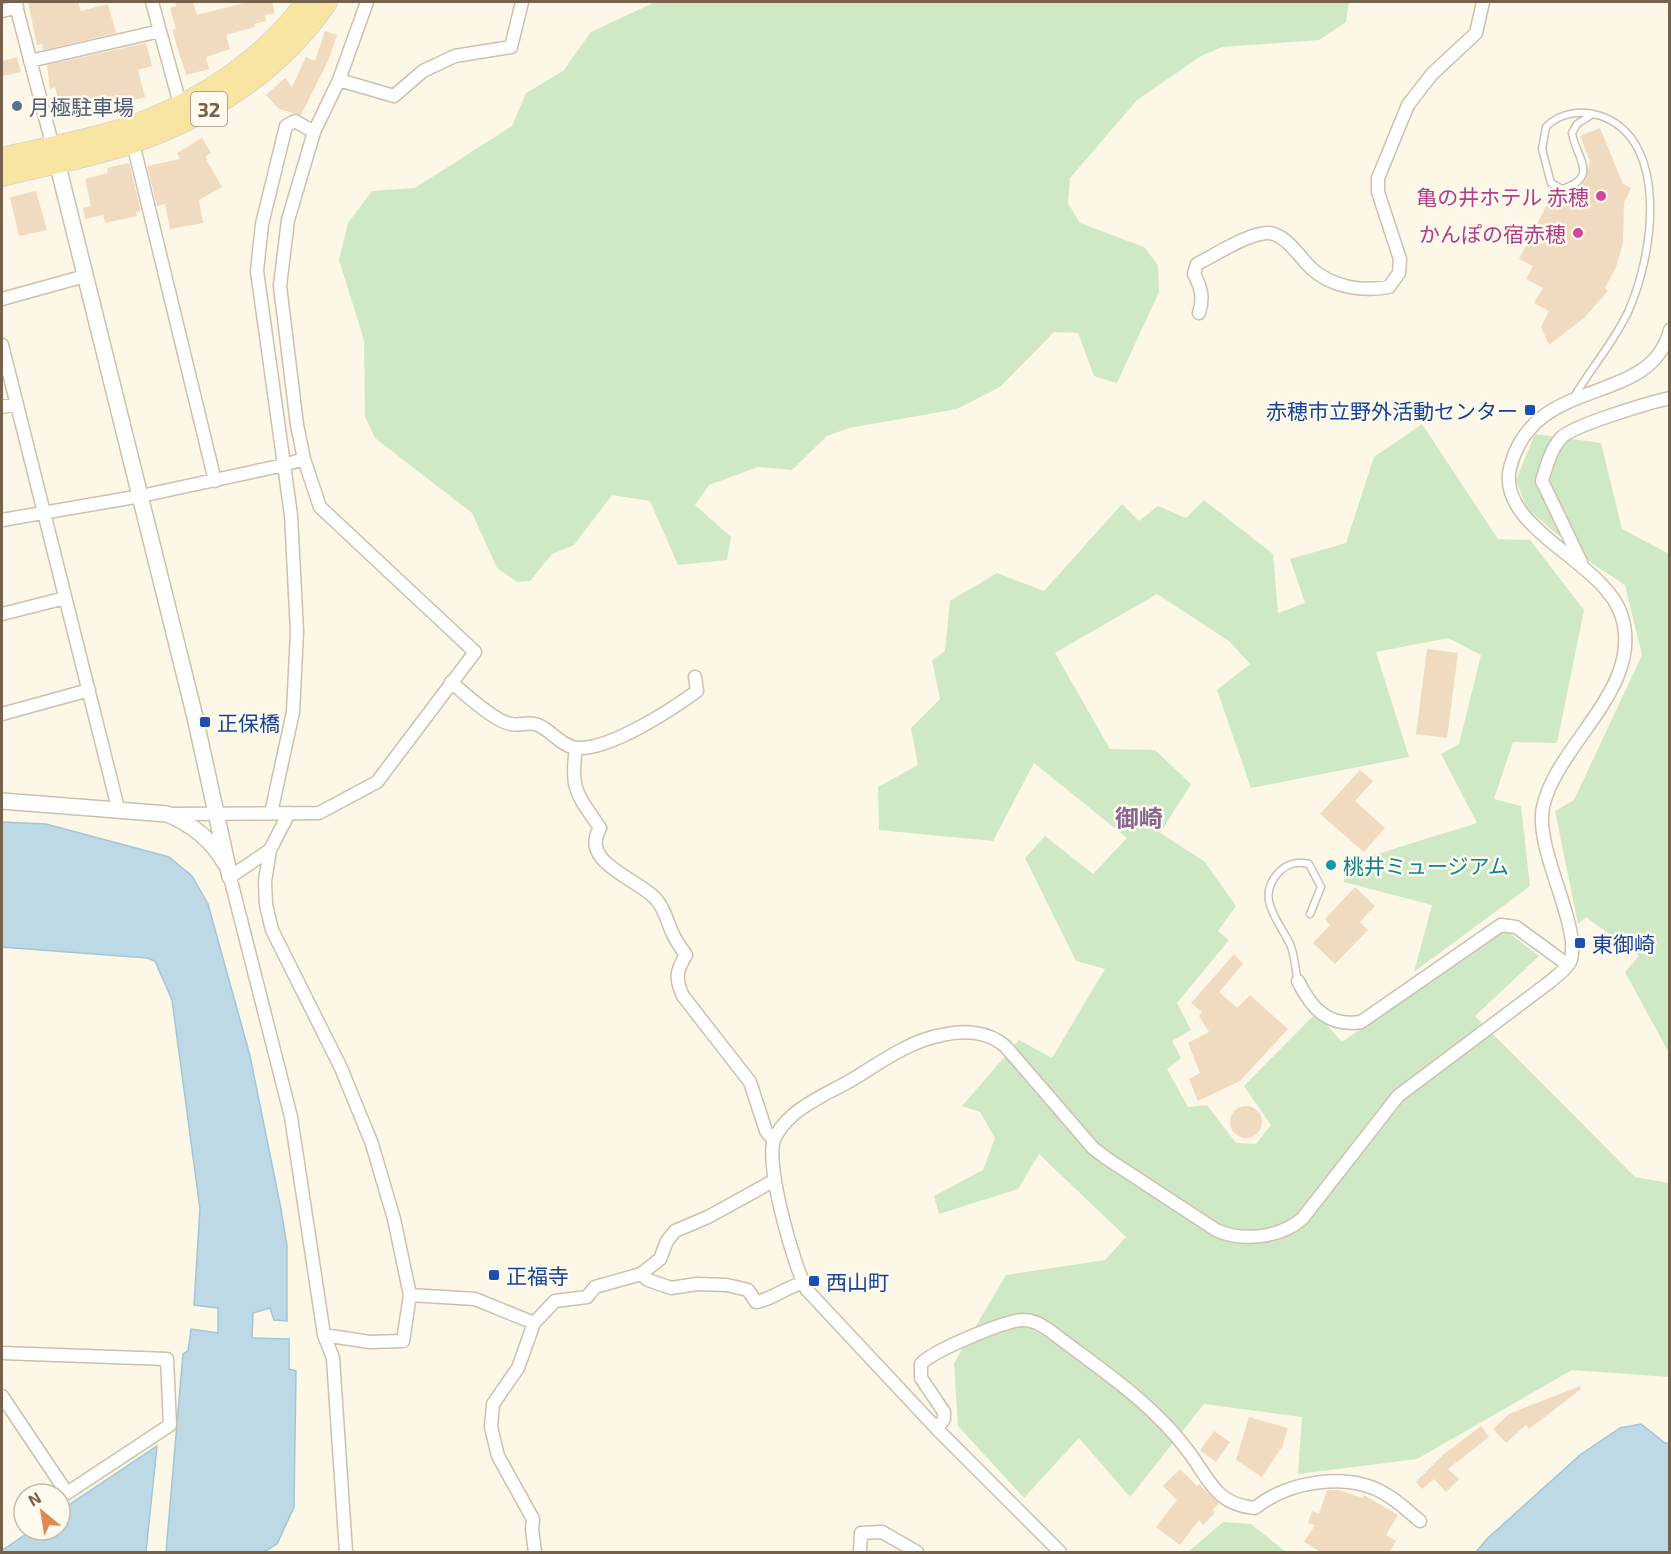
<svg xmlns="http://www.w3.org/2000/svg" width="1671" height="1554" viewBox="0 0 1671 1554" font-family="'Exo 2','Noto Sans JP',sans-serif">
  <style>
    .green { fill: #cfe9c6 }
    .water { fill: #bcd9e5; stroke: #a3c6d6; stroke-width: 1.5 }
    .building { fill: #f0dbc0 }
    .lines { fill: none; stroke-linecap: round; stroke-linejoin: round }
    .service-casing { stroke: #cdc0ae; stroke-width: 9 }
    .minor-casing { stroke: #cdc0ae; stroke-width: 15 }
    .tertiary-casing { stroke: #cdc0ae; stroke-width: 18 }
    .primary-casing { stroke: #dbd6d0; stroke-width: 22 }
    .service { stroke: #fff; stroke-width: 6 }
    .minor { stroke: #fff; stroke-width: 12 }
    .tertiary { stroke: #fff; stroke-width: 15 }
    .primary { stroke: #f8e5a2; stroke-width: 20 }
    .service-dot { fill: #5c6f8a; stroke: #fefaee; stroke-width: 2 }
    .hotel-dot { fill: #d1479c; stroke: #fefaee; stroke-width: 2 }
    .transit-dot { fill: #1a4fb4; stroke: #fefaee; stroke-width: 2 }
    .culture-dot { fill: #0f9aa8; stroke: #fefaee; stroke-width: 2 }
    .labels { text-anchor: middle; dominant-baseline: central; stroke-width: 5; stroke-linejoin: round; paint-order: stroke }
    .shield { fill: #fefaee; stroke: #9e8f7d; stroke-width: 1.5 }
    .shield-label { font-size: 20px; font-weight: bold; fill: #75614c }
    .service-label { font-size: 21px; fill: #4e5e75; stroke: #fefaee; text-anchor: start }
    .hotel-label { font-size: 21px; fill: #b23c85; stroke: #fefaee; text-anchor: end }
    .transit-label { font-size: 21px; fill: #164399; stroke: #fefaee; text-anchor: start }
    .culture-label { font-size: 21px; fill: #0d838f; stroke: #fefaee; text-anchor: start }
    .quarter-label { font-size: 24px; font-weight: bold; fill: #896491; stroke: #fefaee }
  </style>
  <rect width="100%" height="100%" fill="#fcf7e7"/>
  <path class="green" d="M655,2H1349L1346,22L1319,40L1222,47L1201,56L1137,100L1070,178L1068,203L1080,223L1144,247L1158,265L1159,292L1117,383L1094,376L1078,333L1054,332L1000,387L957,409L849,428L827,436L792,470L758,467L709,485L695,505L731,537L727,560L678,565L650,501L612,495L574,545L552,554L530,581L517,582L497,568L472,513L375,438L365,417L364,340L339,260L348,223L372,191L415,188L512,126L526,93L563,71L591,32Z
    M1422,424L1498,539L1530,540L1584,610L1557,743L1513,742L1494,799L1521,806L1530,886L1414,972L1432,905L1344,882L1345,864L1477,823L1441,754L1459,744L1481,655L1448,638L1376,652L1409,757L1251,788L1217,690L1250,664L1229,641L1157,594L1055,653L1110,749L1155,750L1191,784L1160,833L1204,861L1236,906L1218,931L1229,940L1177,1003L1191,1030L1172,1041L1181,1058L1167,1069L1188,1107L1207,1105L1236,1143L1256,1144L1271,1125L1244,1086L1316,1013L1342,1042L1505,930L1539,956L1475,1016L1635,1177L1669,1183V1377L1572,1370L1417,1459L1298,1474L1302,1417L1204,1404L1130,1497L1079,1438L1024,1498L958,1426L954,1363L1006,1275L1105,1260L1126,1237L1039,1154L1018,1189L939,1214L934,1196L983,1170L995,1138L980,1112L962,1106L1019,1040L1052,1058L1105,969L1076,961L1025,858L1045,836L1093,874L1127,838L1034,763L993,841L879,830L878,787L918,765L911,728L940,699L932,660L945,651L950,601L997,573L1044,591L1122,504L1139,521L1158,506L1186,518L1204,500L1273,554L1278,613L1305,603L1290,559L1346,543L1374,457Z
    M1535,434L1601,443L1622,529L1669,554V1053L1625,972L1639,956L1586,917L1578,924L1555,811L1574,800L1642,655L1625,585L1593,564L1527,509L1516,480Z
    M1223,1522L1251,1524L1286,1552H1188Z"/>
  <path class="water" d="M2,822L46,824L169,857L192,876L208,904L250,1056L281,1209L287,1246V1321L274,1320L270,1308L253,1313L252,1338L289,1339V1369L296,1371L294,1507L277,1544L264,1552H166L183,1354L188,1351L191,1329L218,1333V1308L194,1305L200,1209L172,1000L155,961L147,958L2,947Z
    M1641,1424L1665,1443H1669V1552H1476L1488,1538L1580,1455L1620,1428Z
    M157,1446L146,1552H2V1547L4,1549L32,1530H60V1511Z"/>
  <path class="building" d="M28,2H78L81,11L108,4L116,33L43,50L42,44L37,45Z
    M175,2H193L197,15L247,2H272L275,13L265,15L266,21L254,24L255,27L226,35L230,49L206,57L209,69L186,75L172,30L176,29L170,8L176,6Z
    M325,31L337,35L328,61L301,115L279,109L266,95L285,78L292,87L306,57L315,61Z
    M146,43L152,66L138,70L145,97L122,103L120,97H111L86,104L87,108L62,114L55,87L50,89L47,65Z
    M17,57L21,72L2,76V61Z
    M1600,128L1623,184L1631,188L1624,203L1623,243L1616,267L1605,288L1608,291L1584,318L1549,345L1541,327L1549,311L1534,303L1543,288L1526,279L1533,266L1519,259L1553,193L1568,201L1574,190L1585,181L1590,161L1580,136Z
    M202,138L211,153L206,156L207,161L222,187L199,200L203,223L170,229L165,204L157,206L147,166L180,159L177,153Z
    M129,163L141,211L136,212L137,216L105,223L103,215L85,219L83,208L91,206L85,179L108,173L107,168Z
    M36,191L47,230L19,236L10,197Z
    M1427,649L1458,653L1447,738L1416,734Z
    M1360,770L1373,781L1355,801L1385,828L1364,852L1320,814Z
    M1355,887L1375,906L1360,922L1368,930L1335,964L1313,943L1330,925L1325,919Z
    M1234,954L1243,964L1219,992L1237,1008L1250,995L1288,1029L1240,1081L1198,1101L1189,1079L1200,1073L1188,1043L1209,1032L1199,1016L1202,1012L1191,1003Z
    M1230 1122a16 16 0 1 1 32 0a16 16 0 1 1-32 0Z
    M1580,1386L1581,1389L1529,1429L1526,1425L1506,1443L1493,1429L1509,1414Z
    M1249,1417L1288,1428L1282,1447L1262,1477L1236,1460Z
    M1481,1426L1489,1437L1448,1469L1459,1479L1446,1492L1434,1479L1422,1489L1416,1482L1444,1454Z
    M1214,1431L1230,1442L1216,1462L1200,1450Z
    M1180,1469L1197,1486L1199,1484L1219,1504L1212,1510L1215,1513L1203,1525L1199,1520L1180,1545L1156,1527L1177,1500L1163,1486Z
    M1327,1490H1338L1363,1498L1364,1495L1398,1515L1386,1535L1396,1541L1390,1552H1320L1304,1542L1315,1525L1308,1523L1312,1511L1319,1514Z"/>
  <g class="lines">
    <defs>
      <path id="service" d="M1574,397C1591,368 1614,342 1628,312C1653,257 1671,141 1601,116C1582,110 1560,112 1546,127L1542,149L1551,183L1562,189C1601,177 1575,156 1572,133L1577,124L1593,114
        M1298,981C1295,970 1295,955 1290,944C1278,920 1255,897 1279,872C1288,863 1297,861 1309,864L1321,887L1310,914"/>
      <path id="minor" d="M15,2L54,151
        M152,2L180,104
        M2,11L17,7
        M30,61L160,31
        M339,80L394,96L423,71L455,56L511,47L522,2
        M133,143L215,481
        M2,299L85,276
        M1199,313C1204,298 1201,287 1194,274L1197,264C1215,255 1250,232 1269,233C1287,235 1299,257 1311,268C1331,287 1362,292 1389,287L1399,273L1400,259L1378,192V178L1408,105L1432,74L1476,33L1483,2
        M2,345L118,808
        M2,407L17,404
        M2,520L141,496L284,465L304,459
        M1581,562L1542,481C1546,467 1551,449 1561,438C1571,426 1651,402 1670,398
        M2,614L65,598
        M451,682C464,693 495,722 511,724C521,726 528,721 538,725C551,730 562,747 577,748C610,750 671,710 697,691L695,677
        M2,714L89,690
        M576,748C570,790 577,794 600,828C579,862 636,878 655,898C664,907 667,921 672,932C675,940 681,948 686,955C676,971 675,979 683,996L750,1082L766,1131L774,1141
        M271,813L293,712L297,632L291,515L257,271L262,224L286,126L295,121L314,132
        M289,813L270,850L230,877L291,1117L324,1335L333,1358L346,1552
        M169,814L319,813L377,782L475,652L320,507L304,459L297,425L280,286L288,220L314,132L339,80L367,2
        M270,850L265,881L266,905L272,930L341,1068L372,1144L394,1219L410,1295L403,1341L370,1342L324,1335
        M1298,981C1311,1008 1328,1027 1361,1022L1501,925L1516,927L1568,965
        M641,1274L648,1280L671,1288L697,1284L727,1285L748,1290L756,1302C774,1299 785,1287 803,1283
        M410,1295L475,1299L534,1323
        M2,1353L167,1359L170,1425L67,1493L2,1396
        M937,1429L944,1419V1412L921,1378V1364C932,1351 1006,1320 1023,1320C1034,1320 1041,1325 1049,1330C1098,1368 1151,1401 1188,1451C1210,1480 1215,1504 1255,1508C1287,1481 1349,1471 1387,1495C1399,1502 1409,1512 1420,1521
        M535,1552L532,1529L533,1519L498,1456L491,1427L493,1404L518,1368L534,1323L555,1301L587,1297L595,1287L641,1274L660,1259L667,1241L675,1231L708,1217L775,1180
        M860,1552L861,1533L882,1532L917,1552
        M1060,1552L937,1429L807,1290C794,1267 765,1165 774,1140C778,1130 785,1122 793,1115C809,1101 830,1092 848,1082C877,1065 908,1041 942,1035C964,1030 989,1031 1006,1047L1093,1148L1106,1158L1216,1230C1242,1242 1279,1238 1302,1219L1398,1096L1551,981C1557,975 1566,970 1570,962C1583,928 1534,850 1543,807C1557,743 1646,687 1621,614C1603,561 1496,528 1510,468C1534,372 1650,409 1670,330"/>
      <path id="tertiary" d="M57,162L195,717L230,877
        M2,801L167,814C192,824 211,839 225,863"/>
      <path id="primary" d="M2,158C42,148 86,141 126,128C195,104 263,62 306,2
        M2,176C45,165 92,157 135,142C210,116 282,69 327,2"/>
    </defs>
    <use href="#service" class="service-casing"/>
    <use href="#minor" class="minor-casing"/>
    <use href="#tertiary" class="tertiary-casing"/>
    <use href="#primary" class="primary-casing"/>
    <use href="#service" class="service"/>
    <use href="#minor" class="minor"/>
    <use href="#tertiary" class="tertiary"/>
    <use href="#primary" class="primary"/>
  </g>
  <circle class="service-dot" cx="17" cy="106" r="6"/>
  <g class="hotel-dot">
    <circle cx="1601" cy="196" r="6"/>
    <circle cx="1578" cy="233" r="6"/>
  </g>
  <g class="transit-dot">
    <rect x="1524" y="404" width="12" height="12" rx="3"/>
    <rect x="199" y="716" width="12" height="12" rx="3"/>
    <rect x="1574" y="937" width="12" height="12" rx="3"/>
    <rect x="488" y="1269" width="12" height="12" rx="3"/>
    <rect x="808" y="1275" width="12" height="12" rx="3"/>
  </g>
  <circle class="culture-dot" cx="1331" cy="865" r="6"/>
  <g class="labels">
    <rect class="shield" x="191" y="92" width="36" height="34" rx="4.5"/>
    <g class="shield-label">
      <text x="209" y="109">32</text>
    </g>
    <g class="service-label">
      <text x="29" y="106">月極駐車場</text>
    </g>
    <g class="hotel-label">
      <text x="1589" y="196">亀の井ホテル 赤穂</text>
      <text x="1566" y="233">かんぽの宿赤穂</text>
    </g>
    <g class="transit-label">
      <text x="1518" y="410" text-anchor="end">赤穂市立野外活動センター</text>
      <text x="217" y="722">正保橋</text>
      <text x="1592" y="943">東御崎</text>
      <text x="506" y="1275">正福寺</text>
      <text x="826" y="1281">西山町</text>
    </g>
    <g class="culture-label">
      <text x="1343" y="865">桃井ミュージアム</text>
    </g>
    <g class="quarter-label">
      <text x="1139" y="817">御崎</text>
    </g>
  </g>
  <rect width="1671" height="1554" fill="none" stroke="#75614c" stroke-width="6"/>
  <g transform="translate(42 1512) rotate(330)"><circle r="28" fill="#fefaee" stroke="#c7bdad" stroke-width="1.5"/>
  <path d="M0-4.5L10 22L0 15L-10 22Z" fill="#e18851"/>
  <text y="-9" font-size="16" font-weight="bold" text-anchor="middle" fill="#75614c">N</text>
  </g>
</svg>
